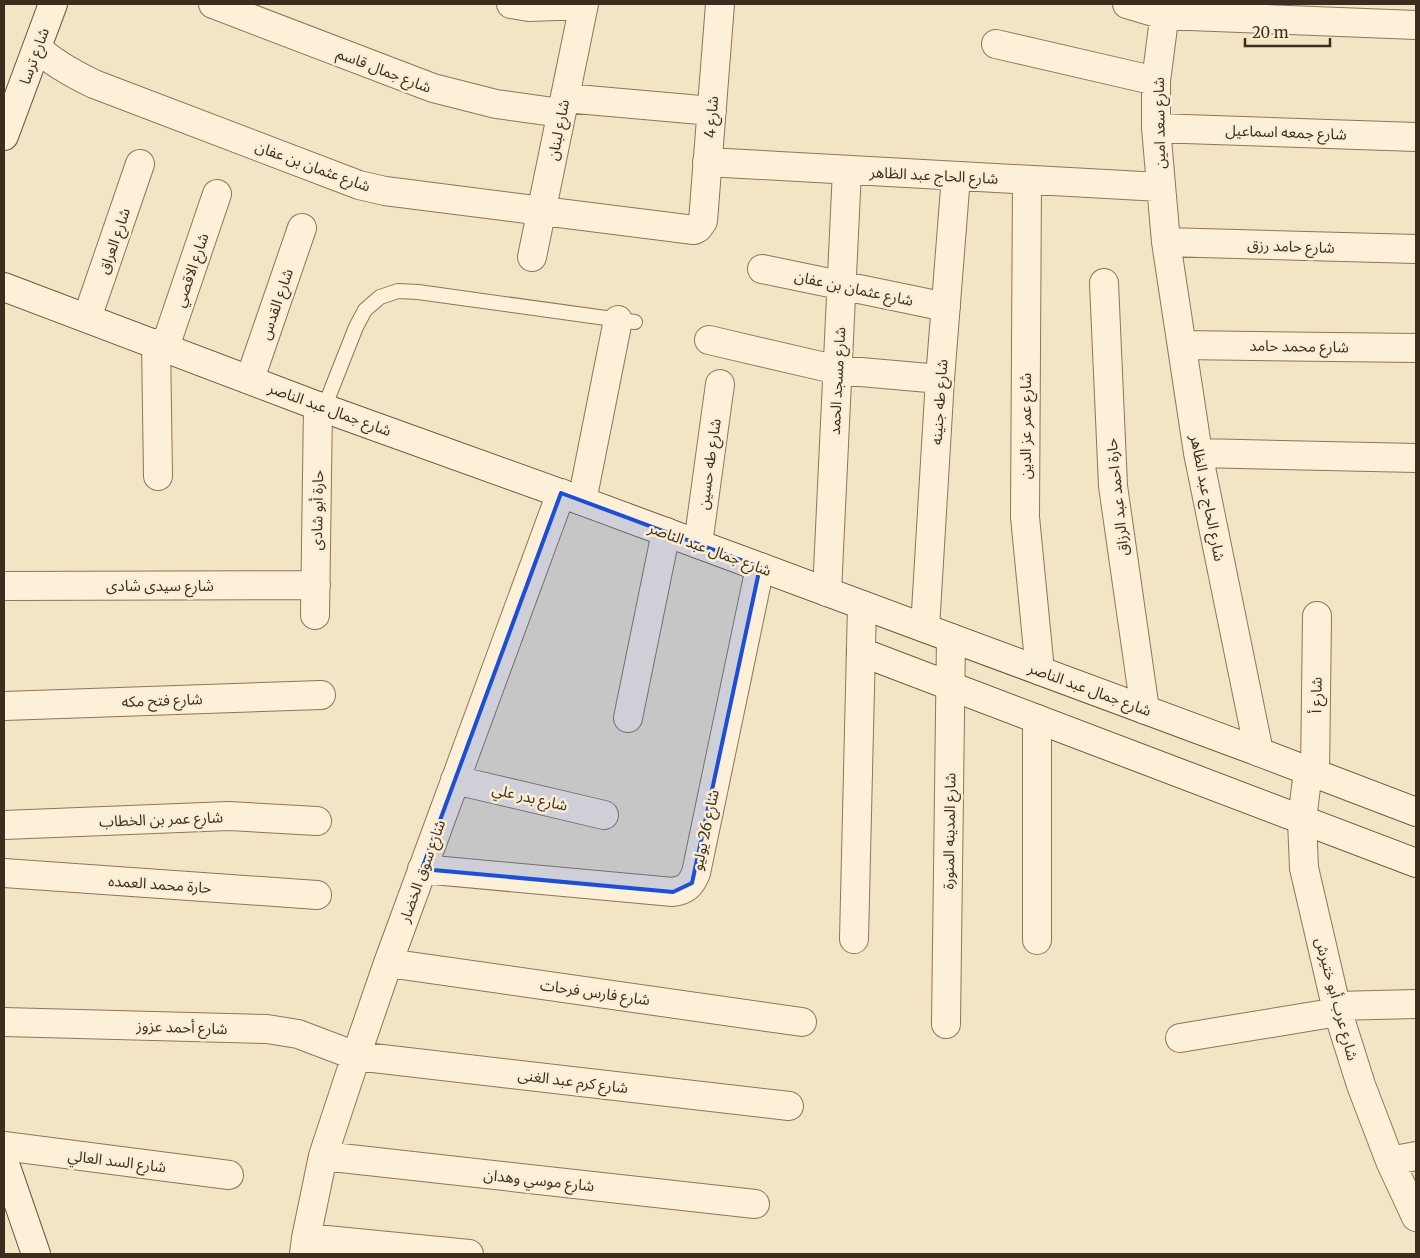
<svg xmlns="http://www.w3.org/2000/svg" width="1420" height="1258" viewBox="0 0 1420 1258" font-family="Merriweather,'Noto Sans Arabic',serif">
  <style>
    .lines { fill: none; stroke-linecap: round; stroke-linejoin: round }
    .lane-casing { stroke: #8f7558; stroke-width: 16 }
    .street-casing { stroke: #8f7558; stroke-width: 30 }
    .secondary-casing { stroke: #70563b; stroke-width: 30 }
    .lane { stroke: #fcf1d8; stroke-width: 14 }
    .street { stroke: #fcf1d8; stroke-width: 28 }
    .secondary { stroke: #fcf1d8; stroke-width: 28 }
    .marked { fill: #1d4ed8; fill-opacity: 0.2; stroke: #1d4ed8; stroke-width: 4; stroke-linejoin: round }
    .labels { text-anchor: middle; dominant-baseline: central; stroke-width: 5; stroke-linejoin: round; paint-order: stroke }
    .street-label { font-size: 15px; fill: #3d2d1e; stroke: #f9eed4 }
  </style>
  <rect width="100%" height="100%" fill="#f2e4c4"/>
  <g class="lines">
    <defs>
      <path id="lane" d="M324,408L356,327L365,310L380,297L398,291L418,292L635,322"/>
      <path id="street" d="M213,4L433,88L496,104L561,113
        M511,4L529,7L583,5
        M1127,4L1164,15L1416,25
        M1166,4L1156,81V128L1166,242L1198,453L1259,752
        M996,44L1156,81
        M38,49C55,64 73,74 94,84L359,185L385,191L694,230L698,228L703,221L720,4
        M565,98L712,111
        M1156,128L1416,137
        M707,162L1160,187
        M1027,180L1025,517L1040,671
        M1166,242L1416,249
        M532,257L584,4
        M762,269L946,307
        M1104,283L1113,486L1145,710
        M87,318L140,164
        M709,340L838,370L940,379
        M156,343L158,476
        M1182,345L1416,348
        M165,347L217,194
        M250,379L302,228
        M1198,453L1416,458
        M582,501L618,320
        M698,544L720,384
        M4,586L316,585
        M827,592L847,170
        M315,615L318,406
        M925,628L940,379L956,176
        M4,706L321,695
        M628,718L666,532
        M1037,719V940
        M1308,771L1302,820L1304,868L1336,1006L1361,1085L1390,1161L1416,1217
        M1315,773L1317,616
        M455,780L604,815
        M4,825L229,816L317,821
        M422,869L673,892C686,890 691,885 696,873L760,567
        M4,873L317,895
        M854,939L862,605
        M388,963L802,1022
        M1336,1006L1416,1004
        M4,1022L267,1029L298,1034L356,1056L789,1106
        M946,1024L951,638
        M1180,1038L1338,1012
        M4,1146L229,1175
        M323,1156L755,1204
        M1390,1161L1416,1156
        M306,1238L469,1254
        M304,1254L306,1238L323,1156L356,1056L388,963L561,493"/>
      <path id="secondary" d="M4,136L53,4
        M4,287L318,406L582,501L1259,752L1416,812
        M861,652L1416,863
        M4,1161L36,1254"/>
    </defs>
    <use href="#lane" class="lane-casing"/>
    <use href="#street" class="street-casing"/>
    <use href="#secondary" class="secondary-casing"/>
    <use href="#lane" class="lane"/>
    <use href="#street" class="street"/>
    <use href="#secondary" class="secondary"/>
  </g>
  <path class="marked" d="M561,493L760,567L692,883L673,892L422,869Z"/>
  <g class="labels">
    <g class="street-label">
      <text transform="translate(34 56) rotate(-70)">شارع ترسا</text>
      <text transform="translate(384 70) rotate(21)">شارع جمال قاسم</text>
      <text transform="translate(711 117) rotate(-85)">شارع 4</text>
      <text transform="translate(1159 123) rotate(-91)">شارع سعد امين</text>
      <text transform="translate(558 130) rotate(-79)">شارع لبنان</text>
      <text transform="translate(1286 132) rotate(2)">شارع جمعه اسماعيل</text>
      <text transform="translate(313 166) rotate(20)">شارع عثمان بن عفان</text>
      <text transform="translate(934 175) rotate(3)">شارع الحاج عبد الظاهر</text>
      <text transform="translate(114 241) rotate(-71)">شارع العراق</text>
      <text transform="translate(1291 246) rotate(2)">شارع حامد رزق</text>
      <text transform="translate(191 270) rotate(-71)">شارع الاقصي</text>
      <text transform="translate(854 288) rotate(12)">شارع عثمان بن عفان</text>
      <text transform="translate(276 304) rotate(-71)">شارع القدس</text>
      <text transform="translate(1299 346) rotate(1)">شارع محمد حامد</text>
      <text transform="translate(837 381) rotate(-87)">شارع مسجد الحمد</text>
      <text transform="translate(939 402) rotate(-86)">شارع طه جنينه</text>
      <text transform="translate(330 409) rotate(20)">شارع جمال عبد الناصر</text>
      <text transform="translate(1025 426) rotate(-90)">شارع عمر عز الدين</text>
      <text transform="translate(709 464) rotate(-82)">شارع طه حسين</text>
      <text transform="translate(1117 497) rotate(-96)">حارة احمد عبد الرزاق</text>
      <text transform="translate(1208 498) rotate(79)">شارع الحاج عبد الظاهر</text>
      <text transform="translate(317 510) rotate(-89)">حارة أبو شادى</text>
      <text transform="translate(710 549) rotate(20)">شارع جمال عبد الناصر</text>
      <text x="160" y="585">شارع سيدى شادى</text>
      <text transform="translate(1090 689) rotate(20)">شارع جمال عبد الناصر</text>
      <text transform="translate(1316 695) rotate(-89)">شارع أ</text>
      <text transform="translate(162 700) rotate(-2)">شارع فتح مكه</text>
      <text transform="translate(530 797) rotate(13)">شارع بدر علي</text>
      <text transform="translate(161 819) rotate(-2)">شارع عمر بن الخطاب</text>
      <text transform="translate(705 830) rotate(-78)">شارع 26 يوليو</text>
      <text transform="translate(949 831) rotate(-89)">شارع المدينه المنورة</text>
      <text transform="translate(422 871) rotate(-70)">شارع سوق الخضار</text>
      <text transform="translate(160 884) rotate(4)">حارة محمد العمده</text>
      <text transform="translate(595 992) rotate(8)">شارع فارس فرحات</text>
      <text transform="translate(1337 999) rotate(75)">شارع عرب أبو ختيرش</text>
      <text transform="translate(182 1027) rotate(2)">شارع أحمد عزوز</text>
      <text transform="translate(573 1081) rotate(7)">شارع كرم عبد الغنى</text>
      <text transform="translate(117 1161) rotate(7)">شارع السد العالي</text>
      <text transform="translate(539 1180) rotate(6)">شارع موسي وهدان</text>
    </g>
  </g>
  <rect width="1420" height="1258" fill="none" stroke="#3d2d1e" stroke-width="10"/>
  <path d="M1245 38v8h85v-8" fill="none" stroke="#3d2d1e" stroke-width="2.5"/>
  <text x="1252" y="38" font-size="15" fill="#3d2d1e" stroke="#f9eed4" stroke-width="4" paint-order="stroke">20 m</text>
</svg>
